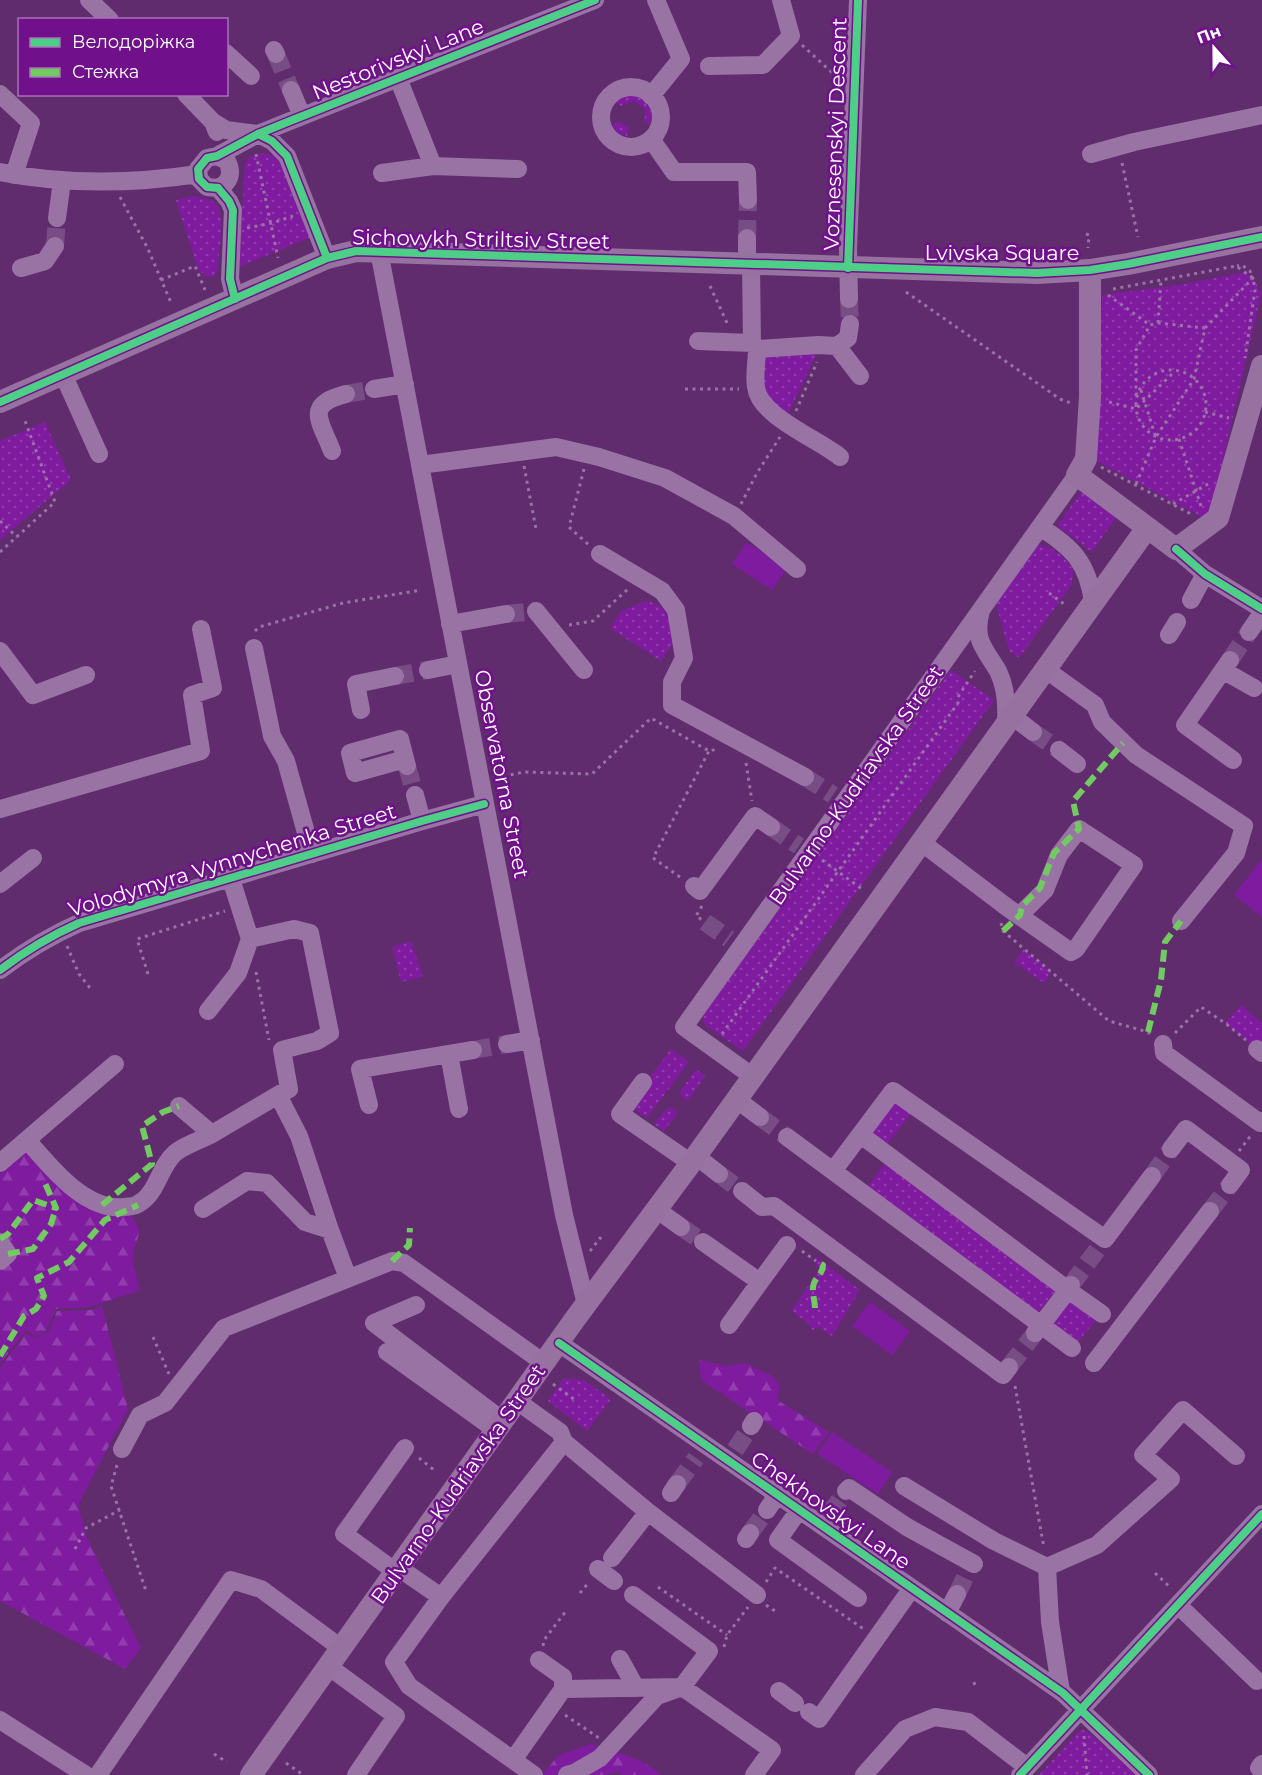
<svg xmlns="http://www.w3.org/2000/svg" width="1262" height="1775" viewBox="0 0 1262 1775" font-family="Montserrat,sans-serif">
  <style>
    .grass { fill: url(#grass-dots) }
    .forest { fill: url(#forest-firs) }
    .pitch { fill: #7f1b9e }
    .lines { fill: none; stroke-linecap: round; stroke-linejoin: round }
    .minor-tunnel { stroke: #784c84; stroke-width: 18; stroke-dasharray: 18 9; stroke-linecap: butt }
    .path { stroke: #9873a4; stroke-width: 3; stroke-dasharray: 3 4.5; stroke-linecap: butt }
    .minor { stroke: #9873a4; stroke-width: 18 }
    .major { stroke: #9772a1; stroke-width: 22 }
    .quiet { stroke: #71cb61; stroke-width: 6; stroke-dasharray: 12 6; stroke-linecap: butt }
    .cycleway-casing { stroke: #70108a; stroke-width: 11 }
    .cycleway { stroke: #4dcf88; stroke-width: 8 }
    .labels { text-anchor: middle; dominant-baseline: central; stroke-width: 5; stroke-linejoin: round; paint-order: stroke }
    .street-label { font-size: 21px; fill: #fff; stroke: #70108a }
  </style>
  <defs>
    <pattern id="grass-dots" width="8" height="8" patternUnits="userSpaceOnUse" patternTransform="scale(1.5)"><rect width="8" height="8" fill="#7f1b9e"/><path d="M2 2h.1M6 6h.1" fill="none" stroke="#923dad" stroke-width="1.8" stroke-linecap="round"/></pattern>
    <pattern id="forest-firs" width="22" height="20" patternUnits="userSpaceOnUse" patternTransform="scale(1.5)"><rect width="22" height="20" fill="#7f1b9e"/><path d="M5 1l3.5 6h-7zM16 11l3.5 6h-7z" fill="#923dad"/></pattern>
  </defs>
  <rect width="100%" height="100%" fill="#602c6e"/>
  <path class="grass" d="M632,95C646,97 656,111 649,125L644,121L646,111L642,106L633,101L621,106L615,102L619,98Z
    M620,121L622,124L629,127L627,136L618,134L611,126Z
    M264,153L273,155L281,162L311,237L239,267L245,163L250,157Z
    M193,196C200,197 209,198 215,203C227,214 218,257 217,273C210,280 204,276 198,269L176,200Z
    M1246,272L1255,281L1261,294L1211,512L1204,518L1091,458L1100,397L1102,295L1179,285Z
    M818,351L787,416L766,399L761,358L767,354Z
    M45,422L71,480L0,540V441Z
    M1083,489L1118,515L1092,552L1057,526Z
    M1037,545C1054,546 1063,556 1073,569L1072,584L1019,658L1009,651L996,603Z
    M646,601C670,606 671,621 674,642L661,661L610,628L621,611Z
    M951,670L994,700L743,1051L704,1024L703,1019L704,1014Z
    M411,941L423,977L401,982L392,947Z
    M1024,949L1051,972L1044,983L1014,963Z
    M1241,1005L1262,1023V1041L1257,1049L1225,1023Z
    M671,1049L689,1062L647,1118L629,1105Z
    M696,1069L705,1076L690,1098L687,1100L683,1099L680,1092Z
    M894,1100L911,1114L885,1147L868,1133Z
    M670,1107L676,1110L677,1114L664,1131L654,1124L666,1109Z
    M886,1162L1057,1289L1038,1313L867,1187Z
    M816,1257L860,1290L832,1336L819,1327L812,1330L808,1323L791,1311L820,1269L816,1266Z
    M1071,1300L1096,1320L1076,1344L1052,1326Z
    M564,1378L584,1380L611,1399L587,1431L548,1401Z
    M1083,1730L1091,1734L1136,1775H1039L1078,1732Z"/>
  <path class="forest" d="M29,1148L57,1179L128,1214C150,1233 131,1241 133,1262C134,1271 138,1281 140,1290L90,1307L55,1309L46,1332L35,1337L26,1330L0,1364V1174Z
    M102,1306L128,1409L78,1505L87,1538L141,1648L125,1669L0,1601V1368L26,1333L35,1338L48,1333L57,1311L91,1310Z
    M699,1360L726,1366L745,1363L772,1376L780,1386L777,1400L829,1432L813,1454L701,1380Z
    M590,1744C615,1752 642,1757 661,1775H622L619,1771L606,1775H542L558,1756Z"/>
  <path class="pitch" d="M746,542L787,568L772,590L732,564Z
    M1261,860L1262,861V917L1234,895Z
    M870,1302L910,1331L892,1355L852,1326Z
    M832,1432L892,1472L878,1494L817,1454Z"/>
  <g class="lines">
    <path class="minor-tunnel" d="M276,54L291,90
      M747,238L748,200
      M55,246L57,218
      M849,299L850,324
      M346,394L374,389
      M506,614L536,611
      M1230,660L1249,632
      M395,676L428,670
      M1033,732L1059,750
      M407,766L415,795
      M805,777L833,795
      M771,827L799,846
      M705,922L729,939
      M473,1050L507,1044
      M760,1117L787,1137
      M719,1174L742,1191
      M1152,1176L1171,1149
      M1210,1211L1230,1185
      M681,1227L703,1242
      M1071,1285L1097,1250
      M1009,1367L1035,1333
      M735,1450L751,1426
      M677,1484L696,1458
      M829,1515L846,1491
      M750,1533L767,1510
      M957,1594L969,1569"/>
    <path class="path" d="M802,45L839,79
      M256,154L278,258
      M1122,163L1138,237
      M120,197L148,249L172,305
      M247,228L272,223L293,216
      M1086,234L1089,235L1088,248
      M161,280L195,266L205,290
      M710,286L728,325
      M1113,289L1236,266L1253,278L1255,290L1245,358
      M906,292L1060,399L1071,403
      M1108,295L1150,325
      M1158,323L1161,280
      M1136 405a35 35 0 1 1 70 0a35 35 0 1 1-70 0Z
      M685,389H739
      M1141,390L1155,435
      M1136,396V350L1150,325L1158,323L1205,328
      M1109,402L1136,409L1175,371
      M796,411L817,362
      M1205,412L1229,418
      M1179,439L1201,506
      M524,466L536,529
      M1101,467L1191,514
      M584,469L569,527L589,545
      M1136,484L1156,437L1194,379L1205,328L1253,278L1250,271L1242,265L1237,266
      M741,504L757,473L780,437
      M1173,504L1208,484
      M0,521L17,537
      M0,552L55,502L24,418
      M1049,593L1064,604
      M569,625L593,621L628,589
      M255,631L259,627L343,603L421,590
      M746,763L752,801
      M496,778L524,772L592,774L651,718L709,751L717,749
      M509,849L517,847
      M822,860L862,889
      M680,877L653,858L709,751
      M702,906L696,916L705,922
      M1001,923L1003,931L1109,1021L1148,1032L1150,1034
      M67,946L79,974L90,988
      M256,972L269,1040
      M148,974L137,939L225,911
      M1175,1033L1201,1007L1225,1023L1246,1040
      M722,1034L958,703L959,695L975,671
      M1239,1151L1252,1134
      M590,1251L601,1237
      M802,1251L816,1261
      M153,1337L169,1374
      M553,1384L575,1400
      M1015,1386L1044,1548
      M419,1458L434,1470
      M117,1465L111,1486L146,1591
      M75,1549L86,1528L120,1510
      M1155,1573L1171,1588
      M766,1582L775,1568L865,1630
      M658,1587L727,1635
      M580,1593L589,1582
      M766,1605L775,1611
      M543,1646L544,1640L566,1611
      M724,1647L727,1635L748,1607
      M973,1684L976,1683
      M565,1715L599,1738
      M1084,1736L1087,1775
      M214,1754L227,1762
      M286,1763L302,1774"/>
    <path class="minor" d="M89,0L110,20
      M274,50L276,54
      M226,53L251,76
      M709,66L763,65L791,36L781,0
      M398,78L433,166
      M601 117a30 30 0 1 1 60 0a30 30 0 1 1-60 0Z
      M291,90L302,116
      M0,94L31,123L14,175
      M186,94L213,122L217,132
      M651,96L681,59L656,0
      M213,122L226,130L258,134L272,141L287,156L327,258
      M651,139L674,172H747L748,200
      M1091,154L1134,142L1262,115
      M217,156L227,161C233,173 230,183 218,188
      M0,172C66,185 132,184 198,174
      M382,173L433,166L518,169
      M218,188L207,187L199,179L198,169L207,158L217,156L258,134L290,121L595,0
      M218,188L229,201L233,210L230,279L235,299
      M57,218L62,181
      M747,238V264
      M379,251L564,1215L586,1304
      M751,264L752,343L757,349
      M21,268L45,261L55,246
      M849,299L848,249L858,0
      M698,341L752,343
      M837,346L860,376
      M63,374L99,454
      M374,389L405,384
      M332,451C320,420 304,405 346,394
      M840,457C818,439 759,416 756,387C754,375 757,361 757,349L818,345L837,346L848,338L850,324
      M420,465L556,447L599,457L665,478L734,516L797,569
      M1040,527C1072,547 1088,563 1093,602
      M1176,549L1205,574L1262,609
      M600,554L662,591L676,610L684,658L672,682V705L805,777
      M1191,600L1205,574
      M981,610C973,641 984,647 998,671C1006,687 1007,705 1006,722
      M536,611L584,670
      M450,624L506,614
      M1249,632L1262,613
      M1169,635L1177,622
      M254,648L272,736L286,761L312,854
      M0,651L33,695L86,675
      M1230,660L1185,725L1233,760
      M1045,669L1095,705L1102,722L1136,755L1244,826L1236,853L1181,921
      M428,670L458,664
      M1224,671L1254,688
      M361,710L356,684L395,676
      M1011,715L1033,732
      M1059,750L1077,764
      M405,759L355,773L350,753L400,739L407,766
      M415,795L422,821
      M0,809L201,751L192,695L213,688L201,629
      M921,842L1008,908L1071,952L1076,949L1134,865L1079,829L1059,855L1045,890L1020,915
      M0,884L33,858
      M694,886L700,891L755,816L771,827
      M250,939L294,929L310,933L330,1033L317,1041L282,1050L289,1089L278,1095L299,1136L330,1230L348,1278
      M0,970C25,951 50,936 79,923L422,821L484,804
      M208,1011L238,973L250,939L231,879
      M507,1044L531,1040
      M1163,1044L1164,1053L1260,1123L1262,1121
      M1257,1049L1262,1053
      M449,1054L459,1109
      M752,1076L684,1027L1077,475
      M643,1082L620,1114L691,1163
      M736,1099L760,1117
      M369,1105L360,1069L473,1050
      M179,1106L212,1134L278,1095
      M861,1135L1068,1290L1071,1285
      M787,1137L1072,1348
      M27,1140C50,1166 85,1212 125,1207C129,1206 135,1207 138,1204C158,1193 159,1167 175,1153C185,1145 201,1140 212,1134
      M1171,1149L1186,1129L1241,1170L1230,1185
      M696,1156L719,1174
      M0,1163L115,1064
      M833,1171L893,1091L1105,1239L1152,1176
      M742,1191L762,1207L774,1206L1003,1375L1009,1367
      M203,1209L247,1181L267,1183L305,1222L330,1230
      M656,1209L681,1227
      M0,1242L8,1254L0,1261
      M703,1242L760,1282L787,1245
      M416,1305L374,1323L503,1421
      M729,1325L760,1282
      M1035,1333L1068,1290L1102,1314
      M559,1343L1063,1693L1149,1775
      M387,1352L493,1428
      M1094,1363L1210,1211
      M517,1401L560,1432L564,1442L648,1512L757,1595
      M751,1426L754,1421
      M122,1449L140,1415L165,1403L224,1328L392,1261L404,1263L544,1363
      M904,1486L994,1541L1047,1567
      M846,1491L849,1488L907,1527L974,1564
      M671,1493L677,1484
      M767,1510L777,1495
      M799,1510L778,1540L858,1598
      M746,1539L750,1533
      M612,1558L648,1512
      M399,1568L441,1597
      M598,1569L614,1581
      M396,1572L344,1534L405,1448
      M1178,1605L1257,1681
      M947,1613L957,1594
      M620,1659L636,1688
      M328,1666L396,1716L356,1775
      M563,1689L682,1687L772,1750L754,1775
      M779,1691L795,1703
      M1061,1692L1050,1622L1047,1567L1097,1545L1171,1479L1143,1455L1183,1410L1236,1456
      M809,1712L819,1719L912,1588
      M0,1720L86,1775
      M513,1760L563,1689V1677L539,1660
      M1262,1764L1259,1768L1262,1770
      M98,1775L231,1580L261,1589L341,1648
      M534,1775L409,1686L394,1662L441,1597L564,1442
      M567,1775L574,1773L600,1758L657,1696L682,1687L709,1651L633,1595
      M864,1775L905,1729L935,1717L968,1722L1027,1767
      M1020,1775L1262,1514"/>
    <path class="major" d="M1090,270V397L1086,459L1077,475L1176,549L1218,518L1262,366
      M0,402L327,258L356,251L1037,273L1090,270L1128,264L1262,237
      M251,1775L575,1319L691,1163L1147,528"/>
    <path class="quiet" d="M1003,931L1020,915L1022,906L1040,888L1054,853L1079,829L1073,801L1123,743
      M1148,1032L1161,980L1165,942L1181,921
      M102,1205L152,1164L142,1126L163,1112L179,1106
      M0,1239L8,1234L33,1200L56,1208L45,1183
      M8,1254L33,1249L51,1224L56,1208
      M392,1261L409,1245L410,1228
      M815,1308C815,1300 811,1291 814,1283C817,1276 823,1273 823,1265L816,1261
      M0,1356L24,1316L36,1309L44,1296L37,1278L69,1262L105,1220L138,1205"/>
    <defs>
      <path id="cycleway" d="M258,134L272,141L287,156L327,258
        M218,188L207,187L199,179L198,169L207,158L217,156L258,134L290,121L595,0
        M218,188L229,201L233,210L230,279L235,299
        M848,268L858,0
        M0,402L327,258L356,251L1037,273L1090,270L1128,264L1262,237
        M1176,549L1205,574L1262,609
        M0,970C25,951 50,936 79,923L422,821L484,804
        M559,1343L1063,1693L1149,1775
        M1020,1775L1262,1514"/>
    </defs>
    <use href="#cycleway" class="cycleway-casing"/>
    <use href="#cycleway" class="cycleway"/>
  </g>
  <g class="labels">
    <g class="street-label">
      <text transform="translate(398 59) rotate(-22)">Nestorivskyi Lane</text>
      <text transform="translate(835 134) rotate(-88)">Voznesenskyi Descent</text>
      <text transform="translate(481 239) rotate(1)">Sichovykh Striltsiv Street</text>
      <text x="1002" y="252">Lvivska Square</text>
      <text transform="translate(502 774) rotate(79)">Observatorna Street</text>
      <text transform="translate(856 785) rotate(-55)">Bulvarno-Kudriavska Street</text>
      <text transform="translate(232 860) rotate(-17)">Volodymyra Vynnychenka Street</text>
      <text transform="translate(458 1484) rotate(-55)">Bulvarno-Kudriavska Street</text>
      <text transform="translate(831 1510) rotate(35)">Chekhovskyi Lane</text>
    </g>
  </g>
  <rect x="18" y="18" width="210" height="78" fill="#70108a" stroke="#a970b9" stroke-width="1.5"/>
  <rect x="30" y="38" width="30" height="9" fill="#4dcf88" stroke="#a970b9" stroke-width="1.5"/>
  <text x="72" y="48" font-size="18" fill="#ffffff">Велодоріжка</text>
  <rect x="30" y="68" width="30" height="9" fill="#71cb61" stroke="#a970b9" stroke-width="1.5"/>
  <text x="72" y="78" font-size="18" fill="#ffffff">Стежка</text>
  <g transform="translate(1214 48) rotate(339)" stroke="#70108a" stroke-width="4.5" paint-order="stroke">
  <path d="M0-4.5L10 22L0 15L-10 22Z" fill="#ffffff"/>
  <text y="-9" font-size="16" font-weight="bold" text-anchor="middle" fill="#ffffff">Пн</text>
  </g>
</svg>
